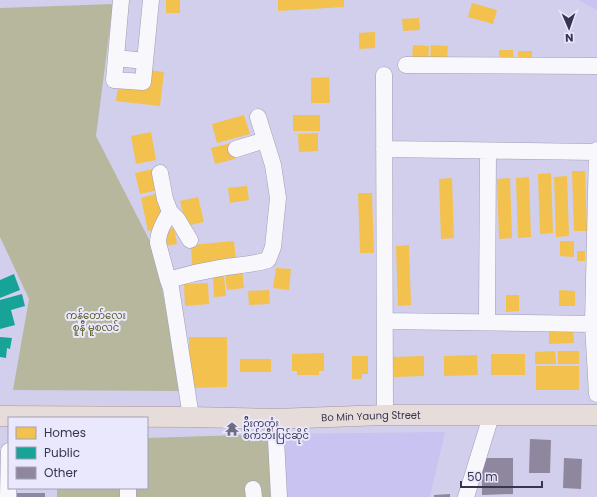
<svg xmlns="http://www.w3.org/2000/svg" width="597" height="497" viewBox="0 0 597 497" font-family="Poppins,'Noto Sans Myanmar',sans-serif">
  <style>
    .built { fill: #c9c3f1 }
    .green { fill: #b7b79e }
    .homes { fill: #f2c14e }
    .public { fill: #17a398 }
    .building { fill: #8e879e }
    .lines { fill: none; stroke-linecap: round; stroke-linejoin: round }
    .minor-casing { stroke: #9f9cb5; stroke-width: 17 }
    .major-casing { stroke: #a59599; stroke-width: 21 }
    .minor { stroke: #f8f8fc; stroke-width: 16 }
    .major { stroke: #e6ddda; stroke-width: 20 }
    .labels { text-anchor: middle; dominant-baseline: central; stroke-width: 4; stroke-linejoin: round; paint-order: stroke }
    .park-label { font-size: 10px; fill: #57581e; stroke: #eae8fd }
    .street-label { font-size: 10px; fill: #383550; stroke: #eae8fd }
    .poi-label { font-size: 10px; fill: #383550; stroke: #eae8fd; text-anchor: start }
  </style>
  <rect width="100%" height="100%" fill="#d2cfec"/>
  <path class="built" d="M578,0H597V10Z
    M445,432L430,497H273L269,434Z"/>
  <path class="green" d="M113,4L96,136L155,251L181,391L13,390L29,299L0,237V8Z
    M269,434L273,497H57V488H147V438Z"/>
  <path class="homes" d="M166,0H180V13H166Z
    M278,0H344V7L278,11Z
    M472,3L497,10L493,24L468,17Z
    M419,18L420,30L403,31L402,19Z
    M375,32V48L359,49V33Z
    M413,45L429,46L428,61L412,60Z
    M431,45L448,46L447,60H430Z
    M499,50H513L514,64L500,65Z
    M518,51H532V65H518Z
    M148,70L164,72L160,106L116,101L118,86Z
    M329,77L330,103H311V78Z
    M244,115L250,134L217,143L212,124Z
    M293,115H320V131H293Z
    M151,132L156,160L136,164L131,136Z
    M318,133V151L299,152L298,134Z
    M231,143L235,159L215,164L211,148Z
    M153,169L158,190L140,194L135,173Z
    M572,171H585L587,231H574Z
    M551,173L553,233L540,234L538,174Z
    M567,176L569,236L556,237L554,177Z
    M529,177L531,237L518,238L516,178Z
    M452,178L454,238L441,239L439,179Z
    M510,178L512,238L499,239L497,179Z
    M247,186L249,200L230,203L228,188Z
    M159,193L163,213L157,229L148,231L141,198Z
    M358,193H372L374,253H360Z
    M198,197L204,222L186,226L180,201Z
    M174,228L177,244L164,246L162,230Z
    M234,241L236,261L192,265L191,245Z
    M560,241H574V257L560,256Z
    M409,245L411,305L398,306L396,246Z
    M577,251H585V261H577Z
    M276,268L291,269L289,290L273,288Z
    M242,270L244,288L227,290L225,272Z
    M224,276L226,296L214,297L213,277Z
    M208,283L209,304L185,306L184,284Z
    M269,290L270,304L249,305L248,291Z
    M559,290L575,291V306H559Z
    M506,295H519V311L506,312Z
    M549,331H573L574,343L549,344Z
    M189,337H227V387L189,388Z
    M555,351L556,364H535V352Z
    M558,351H579V364H558Z
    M324,353V371H319V375H297V371H292V354Z
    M491,354H525V375H491Z
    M477,355L478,375L444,376V356Z
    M352,356H368V374H362V379H352Z
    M424,356V376L394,377L393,357Z
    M240,359H271V372H240Z
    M536,366H579V390H536Z"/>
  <path class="public" d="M14,274L20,290L0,298V280Z
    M22,294L25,306L11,310L15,325L0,329V300Z
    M0,337L12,338L10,349L7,348L6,358L0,357Z"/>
  <path class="building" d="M530,439L551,440L550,473H529Z
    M482,458H513V494L482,495Z
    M564,458L582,459L581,489L563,488Z
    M17,493H45V497H17Z
    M450,494V497H434V495Z"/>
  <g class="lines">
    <defs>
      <path id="minor" d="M121,0L114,80L143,82L151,0
        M116,58L145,61
        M406,65L597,66
        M384,75L385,415
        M236,149L265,140
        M384,149L597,152
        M597,150L593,324L597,394
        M160,173L165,199L170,212L178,220L190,240
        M168,280L158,243C158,232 164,222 170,212
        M385,321L593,324
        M487,322L488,151
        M191,417L171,288L168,280C185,275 202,271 220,268C236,265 252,265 268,260L273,247L278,198L273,165L258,117
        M275,419L279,497
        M128,488V497
        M253,489L254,497
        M8,497L9,451
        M466,497L491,416"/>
      <g id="major">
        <path id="s1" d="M0,416L191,417L275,419L385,415H597"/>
      </g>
    </defs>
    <use href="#minor" class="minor-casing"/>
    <use href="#major" class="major-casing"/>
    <use href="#minor" class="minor"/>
    <use href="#major" class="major"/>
  </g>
  <defs>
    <symbol id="temple-bare" viewBox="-9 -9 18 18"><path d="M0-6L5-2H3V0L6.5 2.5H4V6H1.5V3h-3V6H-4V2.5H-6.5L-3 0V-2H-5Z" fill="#6e6b87" stroke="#eae8fd" stroke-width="2.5" paint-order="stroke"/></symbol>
  </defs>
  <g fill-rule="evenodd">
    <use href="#temple-bare" x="222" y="419" width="20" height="20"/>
  </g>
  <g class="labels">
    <g class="park-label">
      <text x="96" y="315">ကန်တော်လေး<tspan x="96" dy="12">စူနီ မူစလင်</tspan></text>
    </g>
    <g class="street-label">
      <text stroke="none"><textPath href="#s1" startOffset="371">Bo Min Yaung Street</textPath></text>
    </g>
    <g class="poi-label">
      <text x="243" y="423">ဦးကတုံး<tspan x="243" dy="12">စက်ဘီးပြင်ဆိုင်</tspan></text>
    </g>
  </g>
  <rect x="8" y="417" width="140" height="72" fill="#eae8fd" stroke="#a3a0b8"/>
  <rect x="16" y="427" width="20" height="12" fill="#f2c14e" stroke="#a3a0b8"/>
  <text x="44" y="437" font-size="12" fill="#383550">Homes</text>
  <rect x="16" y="447" width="20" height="12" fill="#17a398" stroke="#a3a0b8"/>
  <text x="44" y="457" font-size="12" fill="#383550">Public</text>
  <rect x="16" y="467" width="20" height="12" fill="#8e879e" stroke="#a3a0b8"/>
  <text x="44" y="477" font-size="12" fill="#383550">Other</text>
  <g transform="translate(569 28) rotate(178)" stroke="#eae8fd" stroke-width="3" paint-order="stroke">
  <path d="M0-3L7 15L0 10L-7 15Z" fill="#383550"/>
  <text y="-6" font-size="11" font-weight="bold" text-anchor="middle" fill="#383550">N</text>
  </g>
  <path d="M461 481v6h81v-6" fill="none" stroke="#383550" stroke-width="2"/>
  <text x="467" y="481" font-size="12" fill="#383550" stroke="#eae8fd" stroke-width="3" paint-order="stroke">50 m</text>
</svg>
